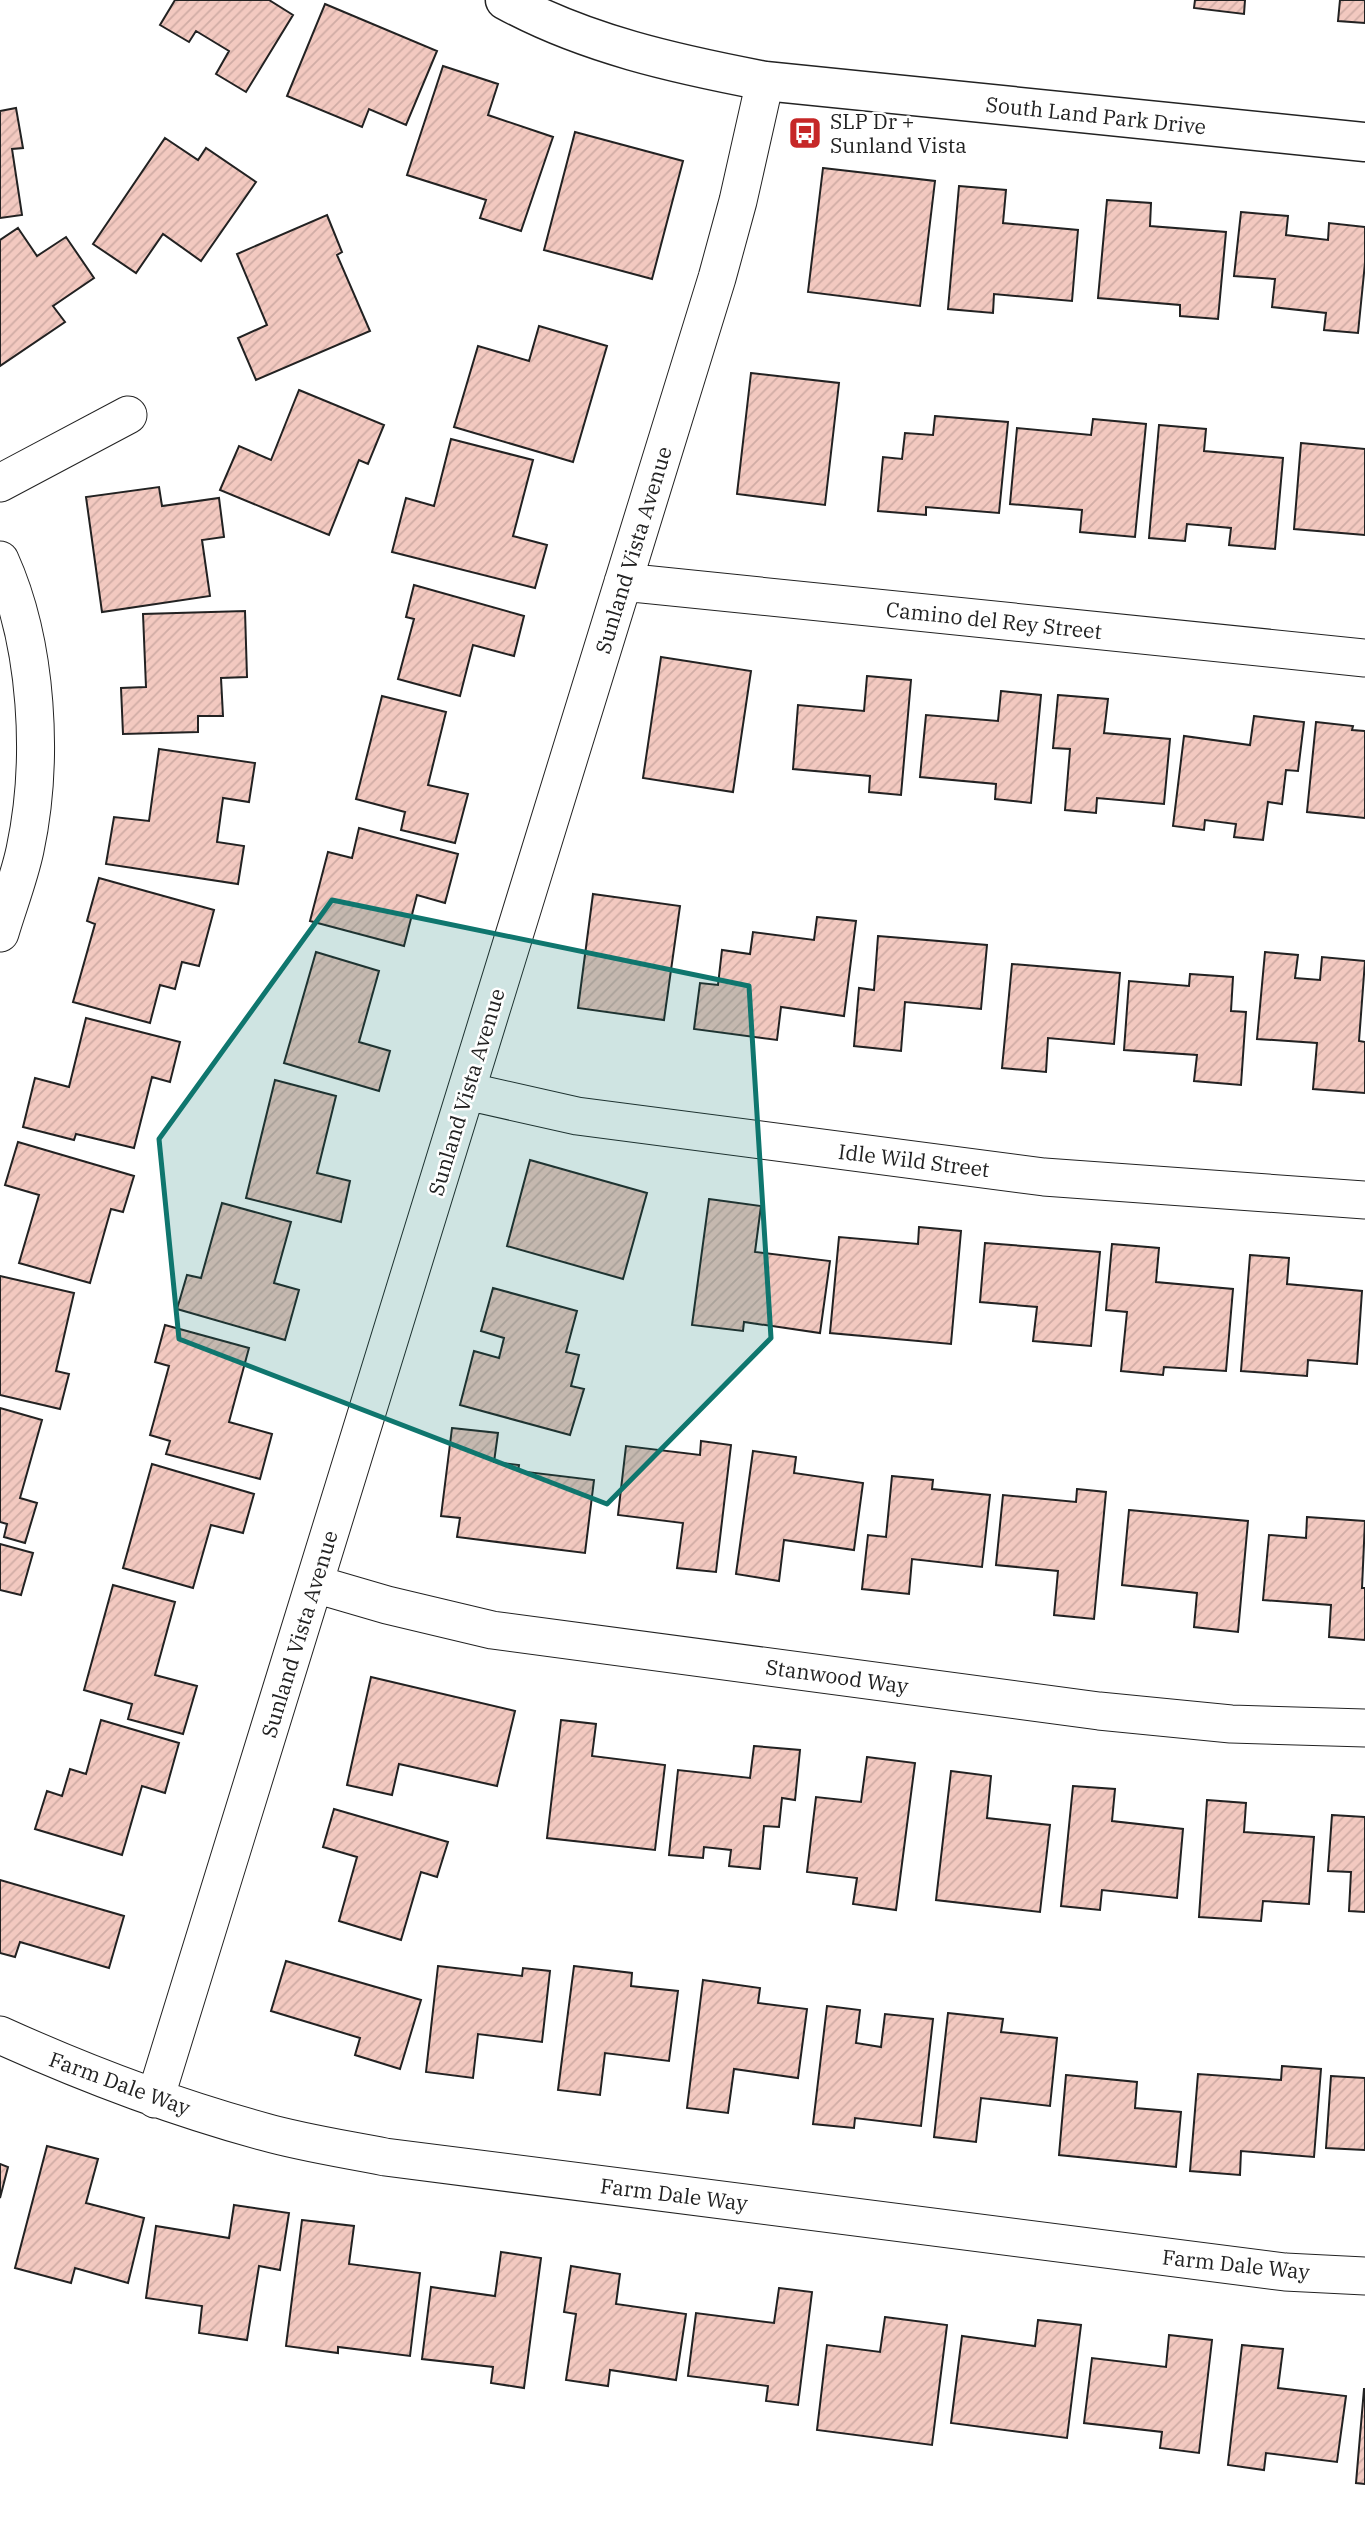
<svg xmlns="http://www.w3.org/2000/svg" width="1365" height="2542" viewBox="0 0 1365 2542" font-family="'IBM Plex Serif',serif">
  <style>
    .building { fill: url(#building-hatch); stroke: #222; stroke-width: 2 }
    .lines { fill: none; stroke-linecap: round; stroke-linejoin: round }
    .street-casing { stroke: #222; stroke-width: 39 }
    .secondary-casing { stroke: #222; stroke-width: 41 }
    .street { stroke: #fff; stroke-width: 37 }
    .secondary { stroke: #fff; stroke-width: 38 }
    .marked { fill: #0f766e; fill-opacity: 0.2; stroke: #0f766e; stroke-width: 5; stroke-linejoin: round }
    .labels { text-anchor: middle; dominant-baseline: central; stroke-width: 5; stroke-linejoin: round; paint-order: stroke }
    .street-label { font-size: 21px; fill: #222; stroke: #fff }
    .poi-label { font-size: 21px; fill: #222; stroke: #fff; text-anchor: start }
  </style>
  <defs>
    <pattern id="building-hatch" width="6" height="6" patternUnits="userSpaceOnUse" patternTransform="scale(1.75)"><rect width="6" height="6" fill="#f3c9c0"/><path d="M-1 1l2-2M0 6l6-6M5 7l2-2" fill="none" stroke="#d0aca5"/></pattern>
  </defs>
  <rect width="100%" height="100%" fill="#fff"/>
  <path class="building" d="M175,0H269L293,15L246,92L216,74L229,51L196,31L189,42L160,25Z
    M1195,0H1245L1244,14L1194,8Z
    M1340,0H1365V23L1338,21Z
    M325,4L437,51L406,125L369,109L362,127L287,96Z
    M443,66L498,84L488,115L553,137L521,231L480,218L486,200L407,175Z
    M16,108L23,148L12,149L22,215L0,218V111Z
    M575,132L683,161L652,279L544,250Z
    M165,138L198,160L206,148L256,182L201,261L163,234L136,273L93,244Z
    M823,168L935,181L920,306L808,292Z
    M959,186L1006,190L1003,223L1078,230L1072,301L994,294L993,313L948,309Z
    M1107,200L1151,203L1150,226L1226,232L1218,319L1180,316V305L1098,298Z
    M1241,212L1288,216L1286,235L1328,240L1329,223L1365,227V263L1358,333L1324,330L1326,313L1272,307L1275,279L1234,276Z
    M327,215L342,252L337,255L370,331L256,380L238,338L267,325L237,254Z
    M18,228L37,256L66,237L94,278L53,306L65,322L0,366V240Z
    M539,326L607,346L573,462L454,427L478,346L529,361Z
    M751,373L839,383L825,505L737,494Z
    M299,390L384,425L368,464L359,460L329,535L220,490L239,446L271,460Z
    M935,416L1008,422L999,513L926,507V515L878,511L883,457L902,459L905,433L933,435Z
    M1093,419L1146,424L1135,537L1080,532L1082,510L1010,504L1017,428L1091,435Z
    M1159,425L1206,429L1204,451L1283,458L1275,549L1229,545L1231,528L1187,524L1185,541L1149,538Z
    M451,439L533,460L513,536L547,545L535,588L392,552L406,498L434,506Z
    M1301,443L1365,449V535L1294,529Z
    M159,487L162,506L219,498L224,537L202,540L210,596L102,612L86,497Z
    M414,585L524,616L514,656L473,645L460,696L398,679L414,619L406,617Z
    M245,611L247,677L221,678L223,716H198V732L123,734L121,688L146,687L143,614Z
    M661,657L751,671L733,792L643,778Z
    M867,676L911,680L901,795L869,792L870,776L793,769L798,705L864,711Z
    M1001,691L1041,695L1031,803L995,799L996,784L920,777L926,715L998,721Z
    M1058,695L1108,699L1104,733L1170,739L1164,804L1097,798L1096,813L1065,810L1070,749L1053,748Z
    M382,696L446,712L428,785L468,794L455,843L401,830L405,812L356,799Z
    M1254,716L1304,722L1298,771L1286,770L1282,804L1268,802L1263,840L1234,837L1236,824L1205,820L1204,830L1173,826L1184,736L1250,745Z
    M1316,722L1353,726L1352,730L1365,731V818L1307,812Z
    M159,749L255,763L249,802L223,798L217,842L244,846L238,884L106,864L114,817L149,821Z
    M359,828L458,854L445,903L417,895L404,946L310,921L328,852L352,858Z
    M99,878L214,910L199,966L182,962L175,989L160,985L150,1023L73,1002L95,924L87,921Z
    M593,894L680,906L664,1020L578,1008Z
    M817,917L856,921L844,1016L781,1007L777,1040L694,1029L700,983L718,985L722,950L750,954L753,932L814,940Z
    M878,936L987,945L981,1009L905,1002L901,1051L854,1046L859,988L874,990Z
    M316,952L379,971L359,1042L390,1051L379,1091L284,1063Z
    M1265,952L1298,955L1295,978L1320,980L1322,957L1365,961L1359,1041L1365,1042V1093L1313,1089L1317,1043L1257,1039Z
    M1012,964L1120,973L1114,1044L1048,1038L1046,1072L1002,1068Z
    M1190,974L1233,977L1231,1011L1246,1012L1241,1085L1194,1081L1197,1055L1124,1050L1129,981L1189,986Z
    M86,1018L180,1042L170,1082L152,1077L134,1148L76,1134L74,1140L23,1127L35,1078L69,1087Z
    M275,1080L336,1096L317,1173L350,1181L341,1222L246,1198Z
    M18,1142L134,1176L123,1212L111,1209L90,1283L19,1263L39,1195L5,1185Z
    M530,1160L647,1193L623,1279L507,1246Z
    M709,1199L761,1206L755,1252L830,1261L820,1333L744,1322L743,1331L692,1325Z
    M222,1203L291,1222L274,1283L299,1290L285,1340L177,1309L187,1275L201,1278Z
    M919,1227L961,1231L951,1344L830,1333L839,1237L918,1244Z
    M985,1243L1100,1252L1091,1346L1033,1341L1037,1307L980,1302Z
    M1112,1244L1159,1248L1156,1282L1233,1289L1226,1371L1164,1367L1163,1375L1121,1371L1127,1312L1106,1310Z
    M1250,1255L1289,1258L1287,1284L1362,1291L1357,1364L1308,1360L1307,1376L1241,1371Z
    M0,1276L74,1293L56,1371L69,1374L60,1409L0,1395Z
    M493,1288L577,1311L566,1352L579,1355L571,1386L584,1389L570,1435L460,1405L474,1351L499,1358L504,1338L481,1331Z
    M165,1325L249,1348L229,1422L272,1434L260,1479L166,1454L170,1441L150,1435L169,1366L155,1362Z
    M0,1408L42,1420L20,1498L37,1503L25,1543L4,1537L7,1524L0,1522Z
    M452,1428L498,1433L494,1462L519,1465L518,1471L594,1480L585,1553L457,1537L460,1518L441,1516Z
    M701,1441L731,1445L716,1572L677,1568L683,1523L618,1515L626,1446L700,1455Z
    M753,1451L796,1457L794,1473L863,1483L854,1550L784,1540L779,1581L736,1574Z
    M152,1464L254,1494L243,1533L211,1525L193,1588L123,1568Z
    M892,1476L933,1480L932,1489L990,1495L982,1567L912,1559L909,1594L862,1589L868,1535L886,1537Z
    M1077,1489L1106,1492L1094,1619L1054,1615L1058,1571L996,1565L1003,1495L1076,1502Z
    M1129,1510L1248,1521L1238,1632L1194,1627L1197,1593L1122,1585Z
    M1307,1517L1365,1521L1362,1588H1365V1640L1329,1637L1331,1605L1263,1600L1269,1535L1306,1538Z
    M0,1544L33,1553L21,1595L0,1590Z
    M113,1585L175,1602L155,1675L197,1686L183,1734L128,1719L132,1704L84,1690Z
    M371,1677L515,1711L497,1786L399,1764L392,1795L347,1785Z
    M101,1720L179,1743L165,1793L142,1786L122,1855L35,1829L47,1791L62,1796L70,1769L86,1774Z
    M561,1720L596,1724L592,1756L665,1765L655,1850L547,1838Z
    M754,1746L800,1750L795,1800L782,1798L779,1827L764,1826L760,1869L729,1866L731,1850L704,1847L703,1858L669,1855L678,1770L750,1778Z
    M867,1757L915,1763L896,1910L853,1904L857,1878L807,1872L816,1797L861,1802Z
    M951,1771L991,1776L987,1818L1050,1825L1040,1912L936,1900Z
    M1073,1786L1115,1789L1112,1821L1183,1829L1177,1898L1102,1890L1100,1910L1061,1906Z
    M1207,1800L1246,1803L1244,1832L1314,1837L1309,1904L1263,1901L1261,1921L1199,1917Z
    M334,1809L448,1842L437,1877L421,1872L401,1940L339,1921L357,1857L323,1847Z
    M1332,1815L1365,1817V1912L1349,1911L1351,1872L1328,1871Z
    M0,1880L124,1916L109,1968L20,1942L15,1957L0,1953Z
    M286,1961L421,2000L400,2069L355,2055L360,2038L271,2011Z
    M438,1966L522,1976L523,1968L550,1971L542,2042L478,2034L473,2078L426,2072Z
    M574,1966L632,1973L631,1986L678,1991L669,2061L605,2053L600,2095L558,2090Z
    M703,1980L760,1988L758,2003L807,2009L798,2078L734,2069L728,2113L687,2108Z
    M827,2006L860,2010L856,2043L881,2047L885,2014L933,2019L921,2126L855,2118L854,2128L813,2124Z
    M948,2013L1003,2019L1001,2032L1057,2038L1050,2106L981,2098L976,2142L934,2137Z
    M1282,2066L1321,2069L1314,2157L1241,2151L1240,2175L1190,2171L1198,2074L1281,2080Z
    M1066,2075L1137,2082L1135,2108L1181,2112L1176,2167L1059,2155Z
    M1331,2076L1365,2078V2150L1326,2148Z
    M47,2146L98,2159L86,2203L144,2218L128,2283L75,2268L71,2283L15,2268Z
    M0,2164L8,2167L0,2198Z
    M234,2205L289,2213L280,2270L259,2266L247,2340L199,2333L202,2306L146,2298L156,2226L229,2238Z
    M302,2220L354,2226L349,2264L420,2273L410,2356L338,2347V2353L286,2346Z
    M501,2252L541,2258L524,2388L491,2383L493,2367L422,2359L431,2287L495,2296Z
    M571,2266L620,2274L616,2304L686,2314L676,2380L610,2370L608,2386L566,2380L576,2314L564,2312Z
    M779,2288L812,2292L798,2405L766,2401L768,2386L688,2376L696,2313L774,2323Z
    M885,2317L947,2325L932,2445L817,2430L827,2345L880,2352Z
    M1038,2320L1081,2325L1067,2438L951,2423L962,2336L1035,2346Z
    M1169,2335L1212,2340L1199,2453L1160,2448L1162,2432L1084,2423L1092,2358L1166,2367Z
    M1242,2345L1283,2349L1278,2388L1346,2396L1337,2462L1266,2453L1264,2470L1228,2465Z
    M1364,2389H1365V2484L1356,2483Z"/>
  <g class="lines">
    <defs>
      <path id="street" d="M0,483L128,415
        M0,560C38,644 44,761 25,850C19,878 8,906 0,933
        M623,582L1365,658
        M466,1091L577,1116L1044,1177L1365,1200
        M315,1584L387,1605L492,1630L1099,1711L1231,1724L1365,1728
        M0,2035C86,2074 173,2107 265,2132C304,2143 345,2149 385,2157L1285,2272L1365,2276
        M155,2099L717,278L738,201L765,81"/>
      <path id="secondary" d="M505,0C585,44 676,64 765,81L1365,142"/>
    </defs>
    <use href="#street" class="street-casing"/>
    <use href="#secondary" class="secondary-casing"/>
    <use href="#street" class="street"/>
    <use href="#secondary" class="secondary"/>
  </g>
  <path class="marked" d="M332,900L749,986L771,1338L607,1504L179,1339L159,1139Z"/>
  <defs>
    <symbol id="bus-square" viewBox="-11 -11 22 22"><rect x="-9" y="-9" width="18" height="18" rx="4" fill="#c62828" stroke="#fff"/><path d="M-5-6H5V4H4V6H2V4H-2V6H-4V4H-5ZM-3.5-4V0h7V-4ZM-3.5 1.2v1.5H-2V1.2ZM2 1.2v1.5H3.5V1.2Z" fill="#fff"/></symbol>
  </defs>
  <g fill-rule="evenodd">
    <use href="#bus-square" x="786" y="114" width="38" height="38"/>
  </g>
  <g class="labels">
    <g class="street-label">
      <text transform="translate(1096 115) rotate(6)">South Land Park Drive</text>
      <text transform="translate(633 550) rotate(-73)">Sunland Vista Avenue</text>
      <text transform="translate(994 620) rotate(6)">Camino del Rey Street</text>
      <text transform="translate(466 1092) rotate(-73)">Sunland Vista Avenue</text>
      <text transform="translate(914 1160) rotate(7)">Idle Wild Street</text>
      <text transform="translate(299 1634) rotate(-73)">Sunland Vista Avenue</text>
      <text transform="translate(837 1676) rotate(8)">Stanwood Way</text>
      <text transform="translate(120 2083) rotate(20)">Farm Dale Way</text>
      <text transform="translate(674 2194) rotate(7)">Farm Dale Way</text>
      <text transform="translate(1236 2264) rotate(6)">Farm Dale Way</text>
    </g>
    <g class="poi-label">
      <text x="830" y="121">SLP Dr +<tspan x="830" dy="24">Sunland Vista</tspan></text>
    </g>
  </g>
</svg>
